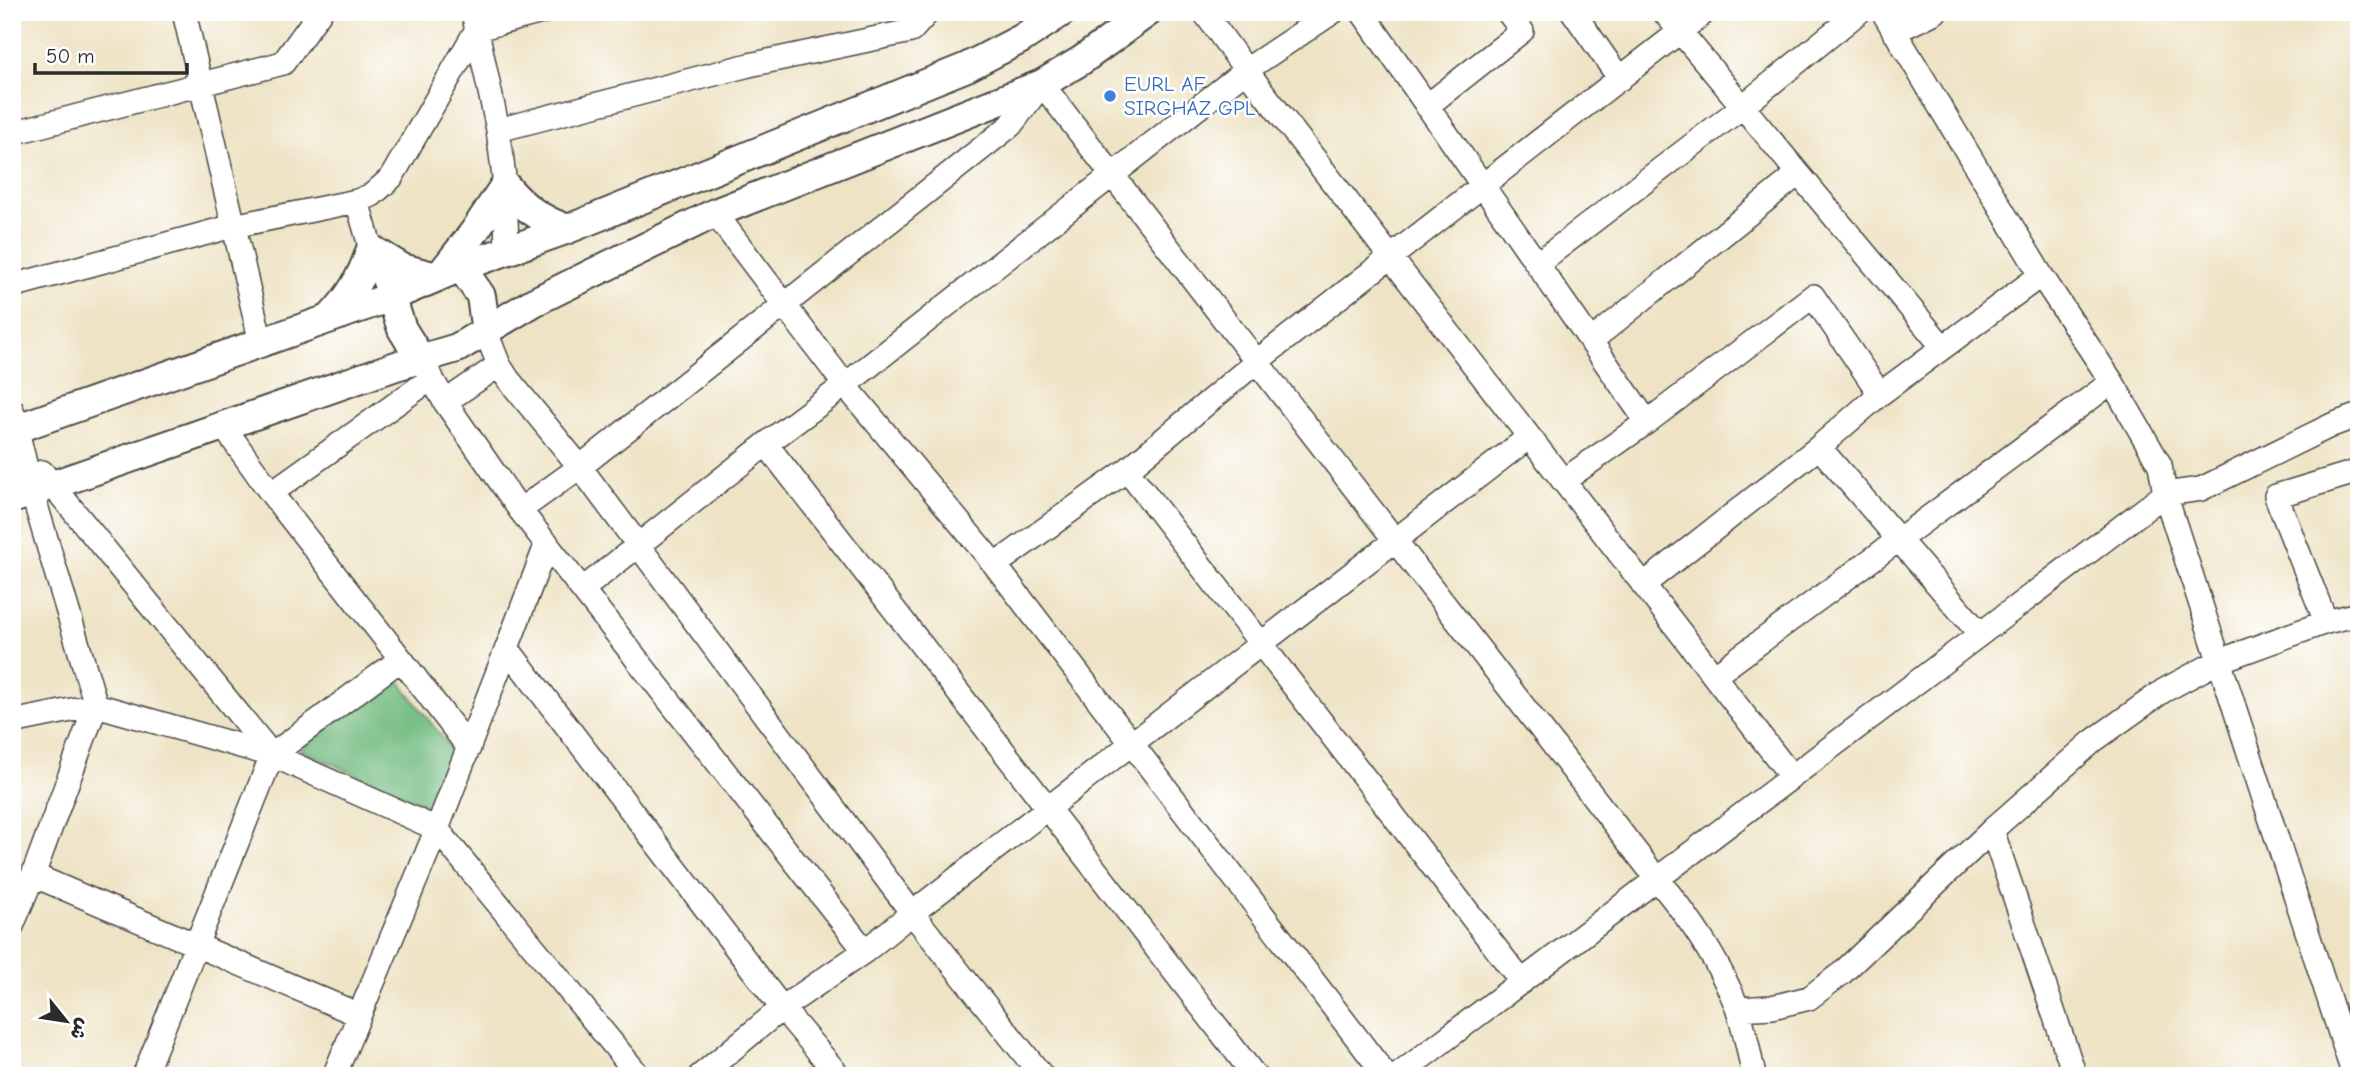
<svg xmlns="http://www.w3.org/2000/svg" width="2371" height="1088" viewBox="0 0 2371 1088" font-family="'Comic Neue','Playpen Sans Arabic',sans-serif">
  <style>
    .forest { fill: #73bc81; stroke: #4f7456; stroke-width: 2 }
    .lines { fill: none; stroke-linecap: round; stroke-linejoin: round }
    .minor-casing { stroke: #484742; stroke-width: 26 }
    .tertiary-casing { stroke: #484742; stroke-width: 32 }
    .minor { stroke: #fff; stroke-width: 23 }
    .tertiary { stroke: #fff; stroke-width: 28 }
    .shop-dot { fill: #3f7fe0; stroke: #fff; stroke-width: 2.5 }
    .labels { text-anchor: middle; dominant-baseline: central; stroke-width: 5; stroke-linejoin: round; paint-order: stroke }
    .shop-label { font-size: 21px; fill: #366cbe; stroke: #fff; text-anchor: start }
  </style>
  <rect width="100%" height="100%" fill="#fff"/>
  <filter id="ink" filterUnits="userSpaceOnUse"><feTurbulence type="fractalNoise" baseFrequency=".0143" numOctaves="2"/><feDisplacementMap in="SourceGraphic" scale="14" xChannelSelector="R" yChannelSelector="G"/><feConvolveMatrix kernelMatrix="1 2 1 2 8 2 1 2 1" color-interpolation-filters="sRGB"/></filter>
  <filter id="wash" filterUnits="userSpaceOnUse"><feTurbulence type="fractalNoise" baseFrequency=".00686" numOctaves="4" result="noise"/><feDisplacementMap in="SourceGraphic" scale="28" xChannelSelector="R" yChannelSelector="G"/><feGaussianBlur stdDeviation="1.57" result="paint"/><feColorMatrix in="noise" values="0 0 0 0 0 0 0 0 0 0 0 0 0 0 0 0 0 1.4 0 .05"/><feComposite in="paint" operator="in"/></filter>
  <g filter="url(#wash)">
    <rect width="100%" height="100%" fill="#eee3c5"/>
    <path class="forest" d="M394,674L454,753L430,807L300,750Z"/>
  </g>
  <g filter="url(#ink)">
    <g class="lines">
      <defs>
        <path id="minor" d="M184,12L261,343
          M473,12L498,130L505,185L507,250
          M1204,12L1246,70L1792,777
          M1362,12L1647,422
          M1573,12L1620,79
          M1664,12L1942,346
          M1883,12L2041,275L2112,382L2160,465L2165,494L2354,1076
          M1894,32L1935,12
          M1427,106L1522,31L1508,12
          M498,130L749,65L911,31L928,12
          M12,133L283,63L320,12
          M357,201L371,249L391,297
          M715,213L845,385L995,565L1386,1076
          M1537,264L1742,107L1859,12
          M12,286L233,226L357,201L372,195L391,178L477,29L542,12
          M486,332L499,365L508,379L580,467L912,913L1042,1076
          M1591,341L1798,174
          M420,358L445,402L520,510L865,951
          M1880,394L2041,275
          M445,402L499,365
          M12,410L32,492L96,705L33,875
          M224,427L271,493L401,659
          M766,444L1255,1076
          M1819,447L1980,634
          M1127,470L1522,982
          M42,472L272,755
          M1563,481L1647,422L1813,296L1880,394L1819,447L1643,585
          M271,493L432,378
          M520,510L580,467L1011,125L1042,84L1657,879C1690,918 1718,959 1737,1007C1745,1029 1749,1053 1754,1076
          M995,565L1127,470L1256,362L1705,12
          M583,589L766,444L845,385L1246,70L1333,12
          M2326,622L2276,496L2359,471
          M507,648L547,543
          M1714,676L2112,382
          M12,722L96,705L272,755L437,829L639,1076
          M1992,830L2075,1076
          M12,926L33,875L359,1015
          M1738,1009L1772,1007L1809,998L1842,973L1992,830L2093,741L2163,691L2219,661L2326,622L2359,614
          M144,1076L272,755L401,659L469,748
          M334,1076L437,829L507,648L782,1008L839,1076
          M700,1076L782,1008L865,951L912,913L1529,437
          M1397,1076L2165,494L2201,489L2332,425L2359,415"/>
        <path id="tertiary" d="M461,267L481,296L486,332
          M441,274L474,232L505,185C523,207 541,220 568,229
          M391,297L402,329L420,358
          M330,318C350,297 362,277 371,249L402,268L437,277
          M12,430L391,297L461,267L568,229L967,67L1021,39L1062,12
          M12,499L396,366L457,348L534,302L715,213L1042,84L1082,60L1148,12"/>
      </defs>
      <use href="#minor" class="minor-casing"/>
      <use href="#tertiary" class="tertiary-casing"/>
      <use href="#minor" class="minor"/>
      <use href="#tertiary" class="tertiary"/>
    </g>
  </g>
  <circle class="shop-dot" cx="1110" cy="96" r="7"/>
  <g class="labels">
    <g class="shop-label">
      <text x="1124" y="84">EURL AF<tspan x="1124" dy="24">SIRGHAZ GPL</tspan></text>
    </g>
  </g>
  <rect width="2371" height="1088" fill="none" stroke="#fff" stroke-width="42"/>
  <g transform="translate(66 1021) rotate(120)" stroke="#ffffff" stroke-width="5" paint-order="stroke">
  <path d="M0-5L12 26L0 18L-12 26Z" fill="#2b2b2b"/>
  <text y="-10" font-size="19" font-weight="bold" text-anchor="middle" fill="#2b2b2b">ش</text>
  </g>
  <path d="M35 63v10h152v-10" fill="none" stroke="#2b2b2b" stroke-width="3.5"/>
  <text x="46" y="63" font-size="21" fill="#2b2b2b" stroke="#ffffff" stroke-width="5" paint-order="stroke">50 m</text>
</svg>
